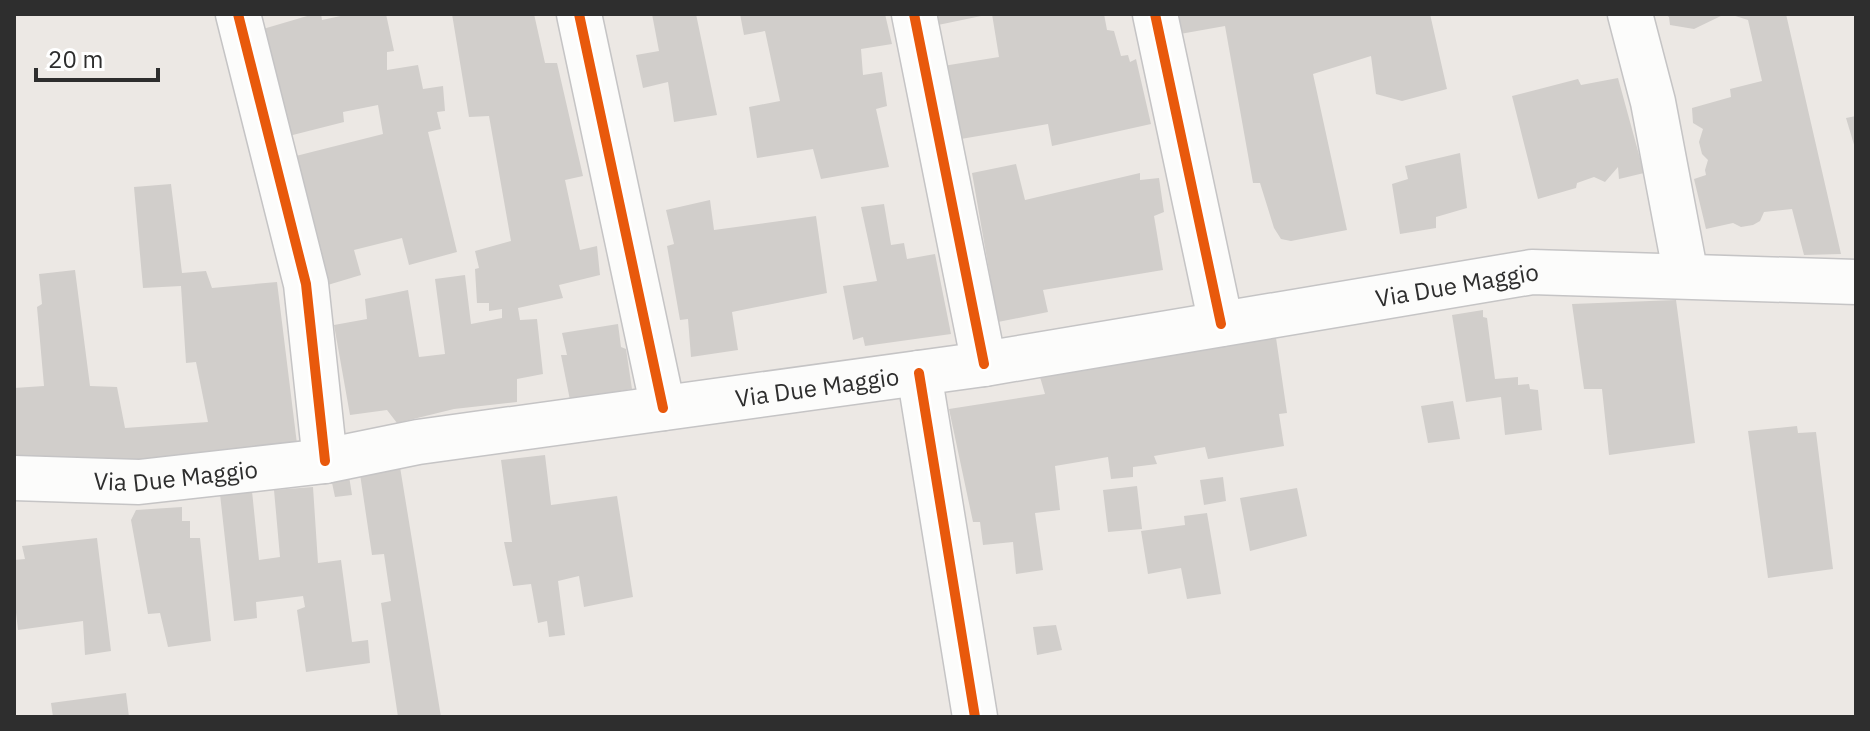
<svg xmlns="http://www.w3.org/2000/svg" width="1870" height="731" viewBox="0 0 1870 731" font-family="'IBM Plex Sans',sans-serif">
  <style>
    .building { fill: #d1cecb }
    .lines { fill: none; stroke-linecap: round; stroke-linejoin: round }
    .minor-casing { stroke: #c5c4c5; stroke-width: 47 }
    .secondary-casing { stroke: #c5c4c5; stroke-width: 47 }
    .minor { stroke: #fcfcfb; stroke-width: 44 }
    .secondary { stroke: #fcfcfb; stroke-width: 44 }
    .cycleway-casing { stroke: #fff; stroke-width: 15 }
    .cycleway { stroke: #e8590c; stroke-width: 10 }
    .labels { text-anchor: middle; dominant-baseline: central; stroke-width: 6; stroke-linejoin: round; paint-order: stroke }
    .street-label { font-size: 24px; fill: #2e2e2e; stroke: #fff }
  </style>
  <rect width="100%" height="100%" fill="#ece8e4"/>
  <path class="building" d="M314,14H321L322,20L350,14H386L394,51L387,52V70L418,65L423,89L443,86L445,111L437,112L441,129L428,132L457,252L409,265L402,238L354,250L361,275L321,287L284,159L383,134L378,105L343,112L344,122L277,139L263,29Z
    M452,14H534L545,63H557L583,176L565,180L580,250L597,246L600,275L559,285L563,298L518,308L520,320L537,319L543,374L517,379V402L454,409L397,423L387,410L350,415L334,325L367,319L365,299L408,290L419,357L445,354L435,279L465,275L471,324L502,318V309L489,311V303H477L475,269L479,268L475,251L511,241L489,116L469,117Z
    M652,14H696L717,115L674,122L668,82L643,88L636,55L659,51Z
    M740,14H885L892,44L861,49L863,75L882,72L887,106L876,109L889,167L821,179L813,149L757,158L749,107L780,101L765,31L744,35Z
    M934,14H986V15L938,25Z
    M992,14H1104L1107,30L1114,31L1121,56L1128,55L1130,62L1136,59L1151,124L1052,146L1048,124L955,140L943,66L999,57Z
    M1175,14H1430L1447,89L1402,101L1376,94L1371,56L1313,74L1347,230L1291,241L1281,239L1274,228L1260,183H1253L1225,26L1180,34Z
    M1665,14H1725L1694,29L1670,25L1669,17Z
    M1729,14H1786L1841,254L1804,255L1792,209L1764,212L1760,221L1753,225L1741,227L1733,223L1706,229L1694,179L1706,175L1705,170L1708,160L1702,154L1699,142L1703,129L1693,123L1692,108L1731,97L1730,89L1762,81L1748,20Z
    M1618,78L1644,173L1619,179L1618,167L1605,182L1594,177L1577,183L1576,188L1538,199L1512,96L1578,79L1581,85Z
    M1856,116V148H1855L1846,118Z
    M1460,153L1467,208L1436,217V228L1400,234L1392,184L1408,179L1405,166Z
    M1016,164L1025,200L1140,173V180L1159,178L1164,212L1154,216L1163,270L1043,290L1048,312L998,322L972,173Z
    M171,184L182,273L206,271L212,288L277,282L298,452L14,470V388L44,386L37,307L42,304L39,274L75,270L90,386L117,387L125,428L208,422L196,362L186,363L181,286L143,288L134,187Z
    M710,200L714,230L816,216L827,293L732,312L738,350L691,357L688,319L680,320L667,246L674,244L666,210Z
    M884,204L891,245L904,243L907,259L935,254L951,334L865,346L863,337L853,340L843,286L877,281L861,207Z
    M1676,300L1695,443L1609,455L1602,389H1584L1572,304Z
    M1483,310V317L1487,318L1495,379L1518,377V385L1529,384L1530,389L1538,390L1542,430L1505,435L1501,397L1466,402L1452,315Z
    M618,324L621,347L626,349L632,389L570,400L561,355H567L562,333Z
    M1275,331L1287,413L1279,414L1284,446L1208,459L1205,447L1154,456L1157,464L1133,467V477L1111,479L1108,457L1055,466L1060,510L1035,513L1043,570L1016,574L1013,542L983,545L980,522H973L949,409L1045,394L1040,377Z
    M1453,401L1460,439L1428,443L1421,406Z
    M1797,426L1798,433L1816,432L1833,569L1768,578L1748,431Z
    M545,455L551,505L617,496L633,597L584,607L579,576L558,581L565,635L549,637L547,621L538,623L531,584L513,586L504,542H512L501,460Z
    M400,467L441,717H398L381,603L391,601L384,554L372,555L360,474Z
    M349,476L352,495L335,497L331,478Z
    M1223,477L1226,501L1204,505L1200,480Z
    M1137,486L1142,529L1108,532L1103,490Z
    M313,487L318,563L341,560L352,642L368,640L370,663L306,672L297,610L305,607L303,596L256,602L257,618L234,621L220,494L252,491L259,560L280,557L274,490Z
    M1297,488L1307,536L1250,551L1240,498Z
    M182,507V521H190V538H200L211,641L168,647L160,613L148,614L131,520L136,510Z
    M1207,513L1221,594L1187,599L1181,568L1148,574L1141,531L1185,525L1184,516Z
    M97,538L111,651L85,655L83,621L18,630L14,595V560L25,559L22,546Z
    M1056,625L1062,650L1037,655L1033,627Z
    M126,693L129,717H53L51,703Z"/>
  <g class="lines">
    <defs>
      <path id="minor" d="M238,14L306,284L325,461
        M579,14L663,408
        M914,14L984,364
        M1155,14L1221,324
        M1630,14L1653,102L1686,276
        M919,373L975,717"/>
      <g id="secondary">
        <path id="s1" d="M14,478L139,482L325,461L418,442L984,364L1532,272L1856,282"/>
      </g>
    </defs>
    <use href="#minor" class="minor-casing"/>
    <use href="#secondary" class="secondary-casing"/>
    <use href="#minor" class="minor"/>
    <use href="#secondary" class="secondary"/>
    <defs>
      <path id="cycleway" d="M238,14L306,284L325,461
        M579,14L663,408
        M914,14L984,364
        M1155,14L1221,324
        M919,373L975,717"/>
    </defs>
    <use href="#cycleway" class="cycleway-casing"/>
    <use href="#cycleway" class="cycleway"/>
  </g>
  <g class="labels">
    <g class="street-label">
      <text stroke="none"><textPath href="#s1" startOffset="1458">Via Due Maggio</textPath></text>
      <text stroke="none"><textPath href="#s1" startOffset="810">Via Due Maggio</textPath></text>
      <text stroke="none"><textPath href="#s1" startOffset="162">Via Due Maggio</textPath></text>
    </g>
  </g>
  <rect width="1870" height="731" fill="none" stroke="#2e2e2e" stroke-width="32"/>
  <path d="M36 68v12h122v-12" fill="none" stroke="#2e2e2e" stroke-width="4"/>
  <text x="48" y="68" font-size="24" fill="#2e2e2e" stroke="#ffffff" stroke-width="6" paint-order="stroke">20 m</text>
</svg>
